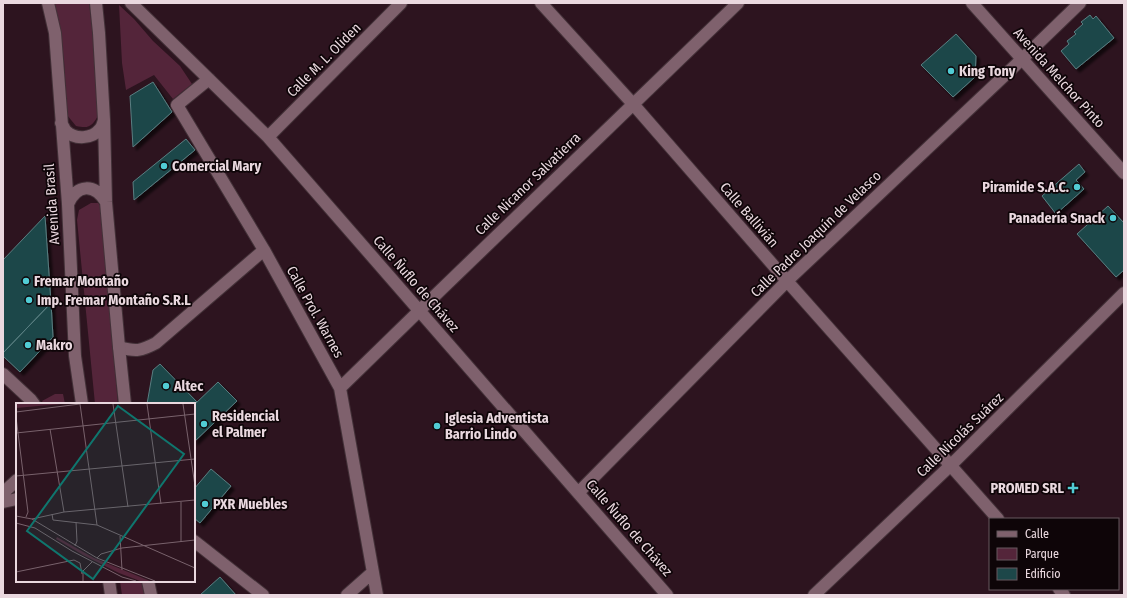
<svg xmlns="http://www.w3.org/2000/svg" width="1127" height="598" viewBox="0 0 1127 598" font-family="'Fira Sans Condensed',sans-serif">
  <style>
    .green { fill: #54253a }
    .building { fill: #1d4749; stroke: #597e81; filter: url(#shadow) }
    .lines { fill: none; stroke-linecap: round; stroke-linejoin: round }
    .street-casing { stroke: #433138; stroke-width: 14 }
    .secondary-casing { stroke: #433138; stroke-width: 14 }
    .street { stroke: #7f616d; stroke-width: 12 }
    .secondary { stroke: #7f616d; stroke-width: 12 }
    .poi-dot { fill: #51ccd4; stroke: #0e0508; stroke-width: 1.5 }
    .labels { text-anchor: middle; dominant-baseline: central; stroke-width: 3.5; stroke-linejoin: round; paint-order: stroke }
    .street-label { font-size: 14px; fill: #ead8df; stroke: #0e0508 }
    .poi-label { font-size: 14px; font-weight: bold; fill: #ead8df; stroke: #0e0508; text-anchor: start }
    .inset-road { fill: none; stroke: #79626c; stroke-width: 1 }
    .view { fill: #0f766e; fill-opacity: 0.15; stroke: #0f766e; stroke-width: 2 }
    .inset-edge { fill: none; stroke: #ead8df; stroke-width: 2 }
  </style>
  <defs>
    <filter id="shadow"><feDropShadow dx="3.5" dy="3.5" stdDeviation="1" flood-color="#0009"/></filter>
  </defs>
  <rect width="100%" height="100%" fill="#2d141f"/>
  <path class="green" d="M53,3H89L93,34L99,114C92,126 90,129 76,126L67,115L64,61L58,21Z
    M119,5L134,19L153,41L180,66L192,84L173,99L154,75L126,90L122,63Z
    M91,203H98L105,211L111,327L118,404H95L77,220L79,210Z
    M55,394H63L65,404H44L42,401Z
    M120,581H143L146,595H122Z"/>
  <path class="building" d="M1090,15L1093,19L1096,16L1114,38L1076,69L1061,51L1069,44L1067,41L1076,34L1074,32L1083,24L1081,22Z
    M956,34L976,56L975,77L953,97L921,65Z
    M153,82L172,112L133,147L130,96Z
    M186,139L195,150L134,200L133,182Z
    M1079,164L1085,172L1076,180L1084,189L1056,214L1042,196Z
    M1108,206L1124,223V270L1116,277L1077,234Z
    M45,216L51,303L3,353V260Z
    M51,303L53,337L20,372L3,356V353Z
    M160,364L197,402L194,405V404H147L153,370Z
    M218,382L237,401L194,442V405Z
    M211,469L231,486L200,523L194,518V489Z
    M220,577L236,595H200Z"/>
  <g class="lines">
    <defs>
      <path id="street" d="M131,3L268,137L667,595
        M541,3L633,104L787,281L998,519
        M209,79L177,105L264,250L340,388L377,595
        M268,137L401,3
        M119,347C136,352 141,351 156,343L264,250
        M3,374L31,400L34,404
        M340,388L419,311L738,3
        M3,493L17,480
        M578,493L787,281L1022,59L1080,3
        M3,502L17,499
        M194,541L263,595
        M1059,589L1064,595
        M347,595L373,572
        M814,595L951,465L1124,293"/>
      <path id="secondary" d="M48,3L55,33L68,204L75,356L82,404
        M96,3L99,33L104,120L106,202L119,347L125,404
        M972,3L1124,173
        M61,123C63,125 64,129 66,131C75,140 92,139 100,129C102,127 103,123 104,120
        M68,204C77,184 94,183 106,202
        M109,581L111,595
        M148,581L151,595"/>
    </defs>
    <use href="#street" class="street-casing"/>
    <use href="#secondary" class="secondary-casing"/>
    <use href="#street" class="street"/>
    <use href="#secondary" class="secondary"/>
  </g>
  <g class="poi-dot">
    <circle cx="951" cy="71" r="4"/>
    <circle cx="164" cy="166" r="4"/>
    <circle cx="1077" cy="187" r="4"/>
    <circle cx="1113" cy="218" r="4"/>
    <circle cx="26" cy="281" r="4"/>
    <circle cx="29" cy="300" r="4"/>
    <circle cx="28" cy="345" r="4"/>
    <circle cx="166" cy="386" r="4"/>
    <circle cx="204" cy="424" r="4"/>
    <circle cx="437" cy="426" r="4"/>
    <path d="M1071 482h4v4h4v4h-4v4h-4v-4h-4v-4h4z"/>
    <circle cx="205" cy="504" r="4"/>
  </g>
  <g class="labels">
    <g class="street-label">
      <text transform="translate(324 60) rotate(-45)">Calle M. L. Oliden</text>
      <text transform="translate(1059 78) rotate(48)">Avenida Melchor Pinto</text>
      <text transform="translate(528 184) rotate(-44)">Calle Nicanor Salvatierra</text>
      <text transform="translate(52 204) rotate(-94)">Avenida Brasil</text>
      <text transform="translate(749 215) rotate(49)">Calle Ballivián</text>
      <text transform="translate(816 234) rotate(-44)">Calle Padre Joaquín de Velasco</text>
      <text transform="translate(416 284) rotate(49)">Calle Ñuflo de Chávez</text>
      <text transform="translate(315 312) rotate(61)">Calle Prol. Warnes</text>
      <text transform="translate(960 435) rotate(-44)">Calle Nicolás Suárez</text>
      <text transform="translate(629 528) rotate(49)">Calle Ñuflo de Chávez</text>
    </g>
    <g class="poi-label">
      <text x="959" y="71">King Tony</text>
      <text x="172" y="166">Comercial Mary</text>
      <text x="1069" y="187" text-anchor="end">Piramide S.A.C.</text>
      <text x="1105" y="218" text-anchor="end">Panadería Snack</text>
      <text x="34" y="281">Fremar Montaño</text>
      <text x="37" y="300">Imp. Fremar Montaño S.R.L</text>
      <text x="36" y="345">Makro</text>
      <text x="174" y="386">Altec</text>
      <text x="212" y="416">Residencial<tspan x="212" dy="16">el Palmer</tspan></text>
      <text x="445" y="418">Iglesia Adventista<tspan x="445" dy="16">Barrio Lindo</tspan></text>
      <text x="1064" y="488" text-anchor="end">PROMED SRL</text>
      <text x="213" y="504">PXR Muebles</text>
    </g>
  </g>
  <g transform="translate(16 403)">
    <rect width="179" height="179" fill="#2d141f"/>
    <path d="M0,1H45L0,5ZM41,134L78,155L134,178H124L103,170L67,152L40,136Z" fill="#54253a"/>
    <path class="inset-road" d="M64,1L81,122M97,1L112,104M131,1L145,101M167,1L179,83M0,9L64,1M0,14L12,109L10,114M34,26L48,109M0,30L179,11M0,73L179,56M36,111L37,117L81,122L179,165M0,113L16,116L81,155L139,178M16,116L48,109L179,97M0,120L19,125L56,148L106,174L120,178M104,133L106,167M165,139V99M59,143L61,138L60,119M81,155L85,151L106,145L179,137M0,169L58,157L64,160L66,171M67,178V168L76,159"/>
    <path class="view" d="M102,3L168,51L77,176L11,128Z"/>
    <rect width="179" height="179" class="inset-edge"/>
  </g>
  <rect width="1127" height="598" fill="none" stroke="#ead8df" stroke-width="8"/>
  <rect x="989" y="518" width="130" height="72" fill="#0e0508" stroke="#66595e"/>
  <rect x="997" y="531" width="20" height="6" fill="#7f616d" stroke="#66595e"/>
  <text x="1025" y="538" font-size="12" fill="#ead8df">Calle</text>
  <rect x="997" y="548" width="20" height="12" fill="#54253a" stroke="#66595e"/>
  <text x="1025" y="558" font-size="12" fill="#ead8df">Parque</text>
  <rect x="997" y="568" width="20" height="12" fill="#1d4749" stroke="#66595e"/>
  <text x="1025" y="578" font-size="12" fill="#ead8df">Edificio</text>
</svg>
